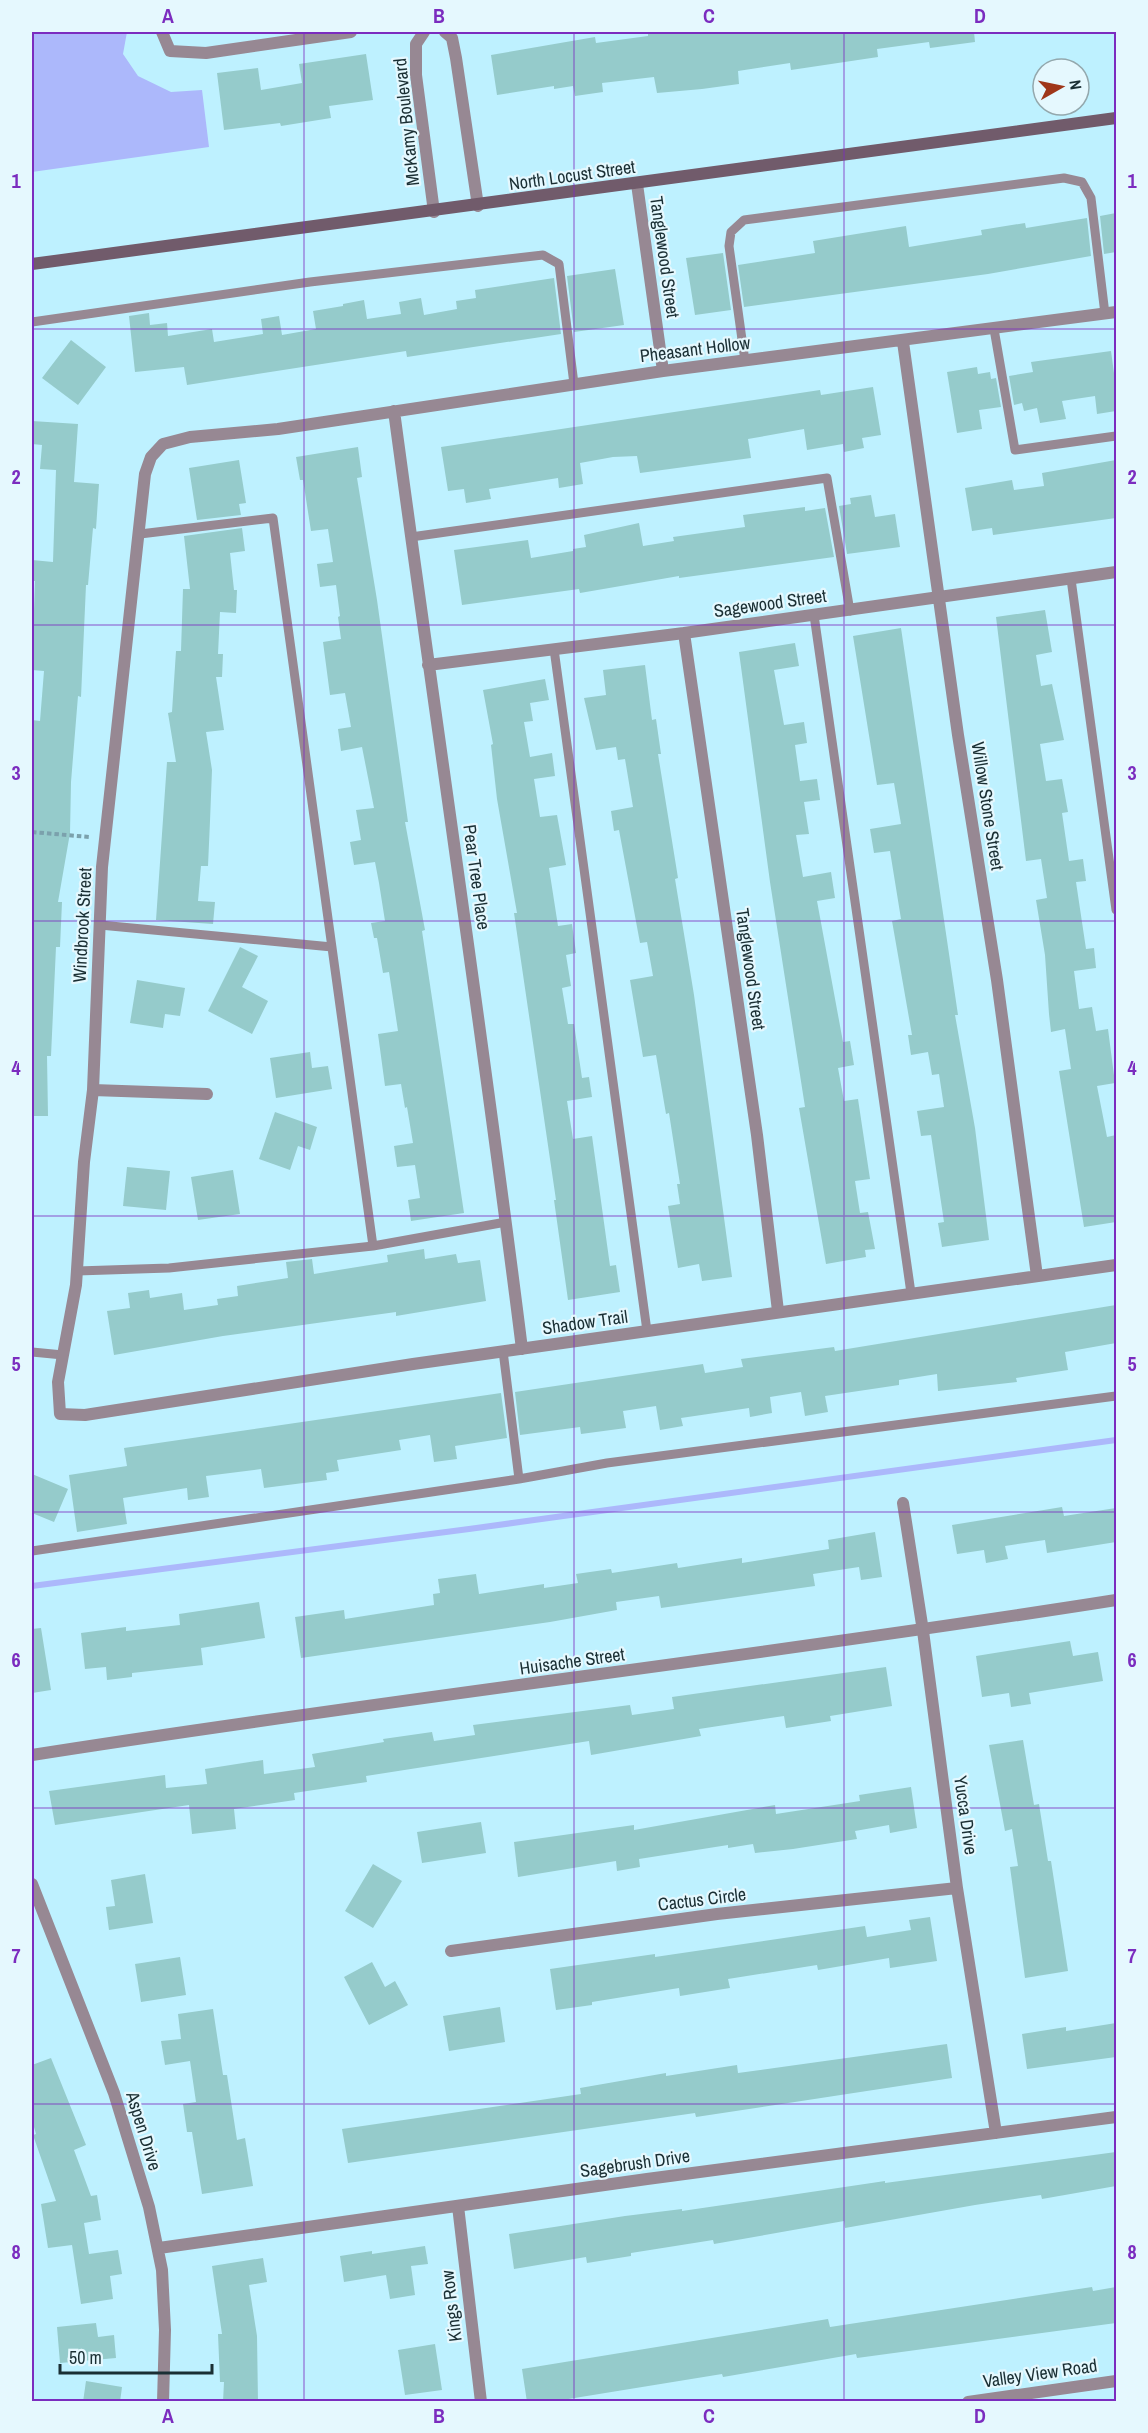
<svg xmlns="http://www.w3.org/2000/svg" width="1148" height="2433" viewBox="0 0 1148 2433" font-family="'Archivo Narrow',sans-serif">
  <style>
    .water { fill: #acb8fb }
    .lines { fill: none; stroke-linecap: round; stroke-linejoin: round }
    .stream { stroke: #acb8fb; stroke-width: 6 }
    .building { fill: #95cbcb }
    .path { stroke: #7ba1ac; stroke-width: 4; stroke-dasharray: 4.5 3; stroke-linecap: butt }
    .lane { stroke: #978893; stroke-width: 9 }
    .street { stroke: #978893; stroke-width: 12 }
    .secondary { stroke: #715b6b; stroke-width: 12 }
    .grid { fill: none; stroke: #7b2cbf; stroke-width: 1.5; stroke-opacity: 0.55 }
    .labels { text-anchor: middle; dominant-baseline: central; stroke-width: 4.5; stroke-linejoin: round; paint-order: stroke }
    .street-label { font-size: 18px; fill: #1a2f34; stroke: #e5f8fe }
    .neatline { fill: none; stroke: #7b2cbf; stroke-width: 2 }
    .grid-label { font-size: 20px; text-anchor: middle; font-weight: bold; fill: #7b2cbf }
  </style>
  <rect width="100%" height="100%" fill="#bef1ff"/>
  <path class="water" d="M32,32H127L123,54L138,76L171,92L202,90L209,147L32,172Z"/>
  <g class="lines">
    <path class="stream" d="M32,1586L469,1529L1116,1440"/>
  </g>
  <path class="building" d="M648,32H974L975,42L930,48L929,42L877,49L878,57L791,70L790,63L738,71L739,84L702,89L657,93L654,77L602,83L603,92L575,96L573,86L554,89V86L497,95L491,55L595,37L596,43L648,36Z
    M366,54L373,100L329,106L331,118L281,126L280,123L224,130L217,73L258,68L261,90L302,83L299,64Z
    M1116,213V252L1104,254L1100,216Z
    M1087,218L1091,256L988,274L744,307L738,265L815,253L813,241L906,226L909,247L982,235L981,230L1025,223L1026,228Z
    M723,253L731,310L695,315L686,258Z
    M615,269L624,325L574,332L567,276Z
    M554,278L561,334L407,357L406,351L187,385L184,367L135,372L129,316L149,313L150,325L167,323L168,336L212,329L214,342L263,334L261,319L279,316L282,335L316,329L313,311L343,306V304L364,300L367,319L401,314L399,302L421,298L424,315L457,309L456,301L476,298L475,290Z
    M71,340L106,367L78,405L42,378Z
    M1111,351L1116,388V411L1097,414L1095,396L1062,401L1066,419L1040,423L1037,408L1024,411L1022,403L1014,405L1009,376L1033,372L1031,362Z
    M977,367L978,374L990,372L991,379L996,378L1001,407L979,410L982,429L957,433L947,372Z
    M873,387L881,435L862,438L864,448L844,452L843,444L807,450L804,429L748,439L751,458L640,473L637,456L613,457L580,463L583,484L559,488L558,478L489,489L491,499L466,503L464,489L448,491L441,447L820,390L821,395Z
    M32,421L78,424L74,482L99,484L96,529L93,528L88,585H86L81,697L78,696L71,782L70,833L58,902H62L60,947H56L51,1056H47L48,1116H32V720L40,721L44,671L32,670L35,581H32V560L53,562L56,470L40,469L42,445L32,444Z
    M358,447L362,477L357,478L377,600L408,822H405L425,930L422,931L464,1213L411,1221L408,1200L420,1198L415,1165L397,1167L394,1146L413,1143L407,1107L405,1108L401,1084L385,1086L378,1034L398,1031L389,972L383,973L377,938H374L371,923L385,921L379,883L375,862L354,865L350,842L361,840L356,810L374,808L362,747L341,751L338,729L351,727L345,693L330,695L323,642L341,639L338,617L340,616L336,585L320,587L317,564L333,562L328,529L311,531L303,480H300L296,457Z
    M239,460L246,503L239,504L241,515L197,520L189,468Z
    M1116,460V518L993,535L992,528L972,531L965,488L1012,480L1014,490L1044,486L1042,473Z
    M871,495L875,517L895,514L900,547L847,554L839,506L851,504L850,498Z
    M805,507V511L825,508L834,557L679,578V576L580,593L579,589L462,605L454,550L528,540L531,558L573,551V549L586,547L584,535L639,523L643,546L674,541L673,537L745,527L743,515Z
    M242,528L245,551L230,553L234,590H237L236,613L220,612L218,654H223L222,677H216L224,730L206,732L212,770L210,821L208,866H201L198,901L215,902L213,924L156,920L167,762H176L168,713L172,712L176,651H181L183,589H190L184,536Z
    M1045,610L1052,652L1036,655L1041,686L1052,684L1064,740L1040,744L1046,781L1062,779L1068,812L1062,813L1069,861L1083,859L1086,881L1076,882L1086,949L1094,948L1096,968L1074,971L1079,1009L1092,1007L1096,1031L1108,1029L1115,1083L1097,1086L1107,1137L1116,1135V1222L1084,1227L1059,1071L1071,1069L1065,1029L1051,1032L1049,1014L1045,955L1036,900L1047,898L1041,859L1026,861L996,617Z
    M901,628L958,1015H955L975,1128L989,1240L942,1247L938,1223L944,1222L931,1135L921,1136L917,1111L944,1107L939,1074L932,1075L928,1052L911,1055L908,1035H912L892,921L901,919L890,851L874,853L870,829L901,824L894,783L877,785L853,636Z
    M795,643L799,666L774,670L784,725L804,722L807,743L795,745L800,781L817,779L820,800L804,802L809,834L796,835L803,877L831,872L835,898L817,901L843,1042L850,1041L854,1065L838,1068L844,1101L858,1099L870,1179L855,1181L860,1213L868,1212L875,1249L865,1250L866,1257L826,1264L799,1108L805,1107L770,882L739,652Z
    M645,665L652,720L656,719L661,754H658L678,878L675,879L694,995L732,1277L702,1281L699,1264L678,1268L668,1206L680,1204L677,1184H680L669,1113L666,1114L656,1055L643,1057L630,980L653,976L647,942L640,943L619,830L614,831L611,811L633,807L625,759L618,760L616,747L596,750L584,698L606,695L603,670Z
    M545,679L549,700L530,703L533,721L524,722L530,757L552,753L555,776L534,779L540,817L557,815L566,865L549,868L558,926L572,924L576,953L566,955L571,986L562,988L568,1024H574L582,1078L589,1077L592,1097L567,1101L573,1139L592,1136L610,1266L616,1265L620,1292L568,1300L554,1200H556L514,913H517L497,799L491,745L493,744L483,690Z
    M240,947L258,956L242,987L268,1001L252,1034L208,1011Z
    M137,980L185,988L180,1016L165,1014L163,1028L130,1023Z
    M310,1052L312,1068L328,1066L332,1089L276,1098L270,1058Z
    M275,1112L317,1127L310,1150L298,1146L290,1170L259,1159Z
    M127,1167L170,1171L166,1210L123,1206Z
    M233,1170L240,1214L198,1220L191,1177Z
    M424,1249L425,1259L456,1254L458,1263L480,1260L486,1301L396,1316V1312L223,1336L114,1355L107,1311L130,1308L128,1293L149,1290L150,1298L182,1293L184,1310L218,1305L217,1299L238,1296L237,1286L288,1278L286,1262L312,1259L314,1274L388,1262L387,1255Z
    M1116,1305V1343L1065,1352L1068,1370L1016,1378L1017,1382L938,1391L937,1374L899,1380V1385L825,1396L828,1412L805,1416L801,1392L770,1397L772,1413L750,1417L749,1408L681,1418L683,1426L660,1430L656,1406L623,1411L626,1428L581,1434L580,1427L520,1435L515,1392L703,1364L705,1373L743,1367L741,1359L834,1347L835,1351Z
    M501,1393L507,1438L455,1446L457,1459L434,1462L430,1435L399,1440L401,1450L337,1460L339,1471L326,1473L327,1480L264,1488L261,1469L206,1476L209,1497L188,1500L187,1488L123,1498L127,1524L77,1532L69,1475L127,1466L124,1448Z
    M32,1474L68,1489L54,1522L32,1513Z
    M1062,1507L1064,1516L1116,1508V1542L1047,1553L1045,1540L1005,1546L1008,1559L986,1563L984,1550L957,1554L952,1525Z
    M875,1532L882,1577L861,1580L859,1567L813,1574L815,1586L661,1608L659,1596L616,1602L617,1610L550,1622L301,1658L295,1617L344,1610L345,1619L434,1605L433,1594L440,1593L438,1579L476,1574L479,1594L544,1584V1588L578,1583L576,1574L611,1569L612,1573L677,1563L678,1568L742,1558V1563L829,1549L828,1540Z
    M259,1602L265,1638L201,1648L203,1665L132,1673V1677L107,1680L106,1667L85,1669L81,1633L126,1627V1631L180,1625L179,1614Z
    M41,1628L51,1690L32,1693V1629Z
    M1070,1641L1073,1656L1098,1652L1103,1681L1029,1693L1031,1704L1011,1707L1009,1693L982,1697L976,1656Z
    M886,1667L892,1706L830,1716L831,1721L786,1728L784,1716L699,1729L701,1736L591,1755L589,1741L366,1776L367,1782L294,1793L295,1800L234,1809L236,1829L192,1834L189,1805L55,1825L49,1791L165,1775L166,1788L207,1784L205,1769L263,1760L264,1774L315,1767L312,1754L384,1742L383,1739L432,1732L434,1741L475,1735L473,1725L630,1705L632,1715L674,1709L672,1697Z
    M1023,1740L1034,1805L1039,1804L1048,1861H1051L1068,1971L1025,1978L1010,1867L1018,1866L1012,1829L1005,1831L989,1745Z
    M911,1787L917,1828L890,1833L889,1825L855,1831L857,1839L793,1849L755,1853L753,1844L728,1848V1845L639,1859L640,1867L617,1871L616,1861L518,1877L514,1842L634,1825V1830L775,1805L776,1814L860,1801L859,1795Z
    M481,1822L486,1853L422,1863L417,1832Z
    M373,1864L402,1881L373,1928L345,1911Z
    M145,1874L153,1923L109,1930L106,1907L115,1906L111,1880Z
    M930,1917L937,1961L890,1968L889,1958L818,1970L817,1965L728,1979L730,1988L680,1996L679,1988L592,2002V2005L556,2010L550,1969L655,1954V1957L865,1926L867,1937L911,1930L909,1920Z
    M180,1957L186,1995L141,2002L135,1964Z
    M372,1962L385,1987L395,1981L408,2005L369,2025L344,1977Z
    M500,2007L505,2042L449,2051L443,2016Z
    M213,2009L223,2075H227L237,2140L245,2138L253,2186L202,2194L192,2132H187L183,2104L196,2102L190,2061L165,2065L161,2041L181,2039L178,2014Z
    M1116,2023V2057L1027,2069L1022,2034L1066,2027V2031Z
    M947,2044L952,2078L696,2117L695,2113L348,2163L342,2129L581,2094L580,2088L666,2073V2076L737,2065L738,2073Z
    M51,2058L86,2145L74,2150L91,2196L97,2195L101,2220L84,2223L89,2254L118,2250L122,2274L110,2276L113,2299L81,2304L72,2245L48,2248L41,2204L56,2201L33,2135L36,2134L32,2120V2065Z
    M1116,2152V2186L1042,2199L1041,2195L975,2205L845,2228L844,2221L714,2244L713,2240L631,2253V2256L587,2263L586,2257L514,2269L509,2234L625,2216L682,2209V2211L885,2181V2183Z
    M425,2246L428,2264L411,2266L415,2295L390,2299L386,2275L344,2282L340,2256L372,2251V2254Z
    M263,2258L267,2282L249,2285L257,2336L258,2402H223L224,2382H220L218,2334H222L212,2266Z
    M1092,2287L1093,2291L1116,2287V2323L857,2358L856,2354L723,2377L722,2374L550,2402H527L522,2369L828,2319L830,2327Z
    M96,2323L98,2337L114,2335L116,2358L60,2363L57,2327Z
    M435,2344L442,2390L405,2395L398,2350Z
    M86,2381L122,2387L120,2402H83Z"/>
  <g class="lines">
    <path class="path" d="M32,832L89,837"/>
    <path class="lane" d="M32,322L310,282L543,255L559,264L574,384
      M994,329L1015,450L1116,436
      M745,361L729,246L731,232L744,220L1064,178L1082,182L1091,198L1105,314
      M140,534L273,518L373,1246L506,1222
      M411,537L827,478L850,611
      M1071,579L1116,910
      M814,615L911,1293
      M554,649L647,1331
      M100,925L332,947
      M77,1271L169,1268L373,1246
      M503,1351L519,1479
      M32,1352L63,1355
      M32,1551L519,1479L607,1463L1116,1396"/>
    <path class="street" d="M162,32L170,51L206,53L351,32
      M424,32L416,44V75L434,212
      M445,32L452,38L456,58L478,206
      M637,184L663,371
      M1116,312L663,371L278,429L190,437L163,444L151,457L145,474L102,867L93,1090L84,1162L76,1285L58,1382L60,1414L85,1415L413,1364L1116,1265
      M903,342L958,735L997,980L1037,1276
      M394,411C436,724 483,1036 522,1349
      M684,633L757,1135L778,1311
      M428,665L684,633L1116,572
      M93,1090L207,1094
      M903,1503L923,1631L957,1888L996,2133
      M32,1755C392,1698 756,1657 1116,1600
      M32,1884L114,2093L149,2207L162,2270L165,2330L163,2402
      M451,1951L717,1914L957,1888
      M458,2206L481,2402
      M159,2248L647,2179L1116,2117
      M968,2402L1116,2381"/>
    <path class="secondary" d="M32,264L1116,118"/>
  </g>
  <path class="grid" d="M304,32V2402M574,32V2402M844,32V2402M32,329H1116M32,625H1116M32,921H1116M32,1216H1116M32,1512H1116M32,1808H1116M32,2104H1116"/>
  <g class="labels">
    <g class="street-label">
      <text transform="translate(406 122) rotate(-96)">McKamy Boulevard</text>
      <text transform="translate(572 175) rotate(-8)">North Locust Street</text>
      <text transform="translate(665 257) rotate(82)">Tanglewood Street</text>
      <text transform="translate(695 349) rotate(-7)">Pheasant Hollow</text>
      <text transform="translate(770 603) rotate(-8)">Sagewood Street</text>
      <text transform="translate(988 806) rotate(81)">Willow Stone Street</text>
      <text transform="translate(477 877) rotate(82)">Pear Tree Place</text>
      <text transform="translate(82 925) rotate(-87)">Windbrook Street</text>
      <text transform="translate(751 969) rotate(82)">Tanglewood Street</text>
      <text transform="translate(585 1322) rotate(-8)">Shadow Trail</text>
      <text transform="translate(572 1661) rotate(-8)">Huisache Street</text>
      <text transform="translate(966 1815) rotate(82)">Yucca Drive</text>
      <text transform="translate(702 1899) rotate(-7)">Cactus Circle</text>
      <text transform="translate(144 2131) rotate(73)">Aspen Drive</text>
      <text transform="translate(635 2163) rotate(-8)">Sagebrush Drive</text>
      <text transform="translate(451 2306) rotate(-97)">Kings Row</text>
      <text transform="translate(1040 2373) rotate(-8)">Valley View Road</text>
    </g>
  </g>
  <rect width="1148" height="2433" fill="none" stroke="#e5f8fe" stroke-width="66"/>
  <g transform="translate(1061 87) rotate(81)"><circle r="28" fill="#e5f8fe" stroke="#94a8ad" stroke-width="1.5"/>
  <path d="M0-4.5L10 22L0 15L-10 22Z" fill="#9f371a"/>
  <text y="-9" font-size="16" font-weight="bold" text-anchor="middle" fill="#1a2f34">N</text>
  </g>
  <path d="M60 2364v9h152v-9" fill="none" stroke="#1a2f34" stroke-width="3"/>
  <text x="69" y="2364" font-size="18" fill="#1a2f34" stroke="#e5f8fe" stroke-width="4.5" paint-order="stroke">50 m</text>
  <rect x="33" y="33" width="1082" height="2367" class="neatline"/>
  <g class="grid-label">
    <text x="168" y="23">A</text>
    <text x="439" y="23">B</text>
    <text x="709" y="23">C</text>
    <text x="980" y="23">D</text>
    <text x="16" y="188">1</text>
    <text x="1132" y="188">1</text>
    <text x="16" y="484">2</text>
    <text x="1132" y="484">2</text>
    <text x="16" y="780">3</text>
    <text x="1132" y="780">3</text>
    <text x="16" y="1075">4</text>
    <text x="1132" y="1075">4</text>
    <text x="16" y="1371">5</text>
    <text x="1132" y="1371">5</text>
    <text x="16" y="1667">6</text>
    <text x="1132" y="1667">6</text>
    <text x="16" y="1963">7</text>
    <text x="1132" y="1963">7</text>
    <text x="16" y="2259">8</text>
    <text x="1132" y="2259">8</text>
    <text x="168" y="2423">A</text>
    <text x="439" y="2423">B</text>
    <text x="709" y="2423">C</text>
    <text x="980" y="2423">D</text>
  </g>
</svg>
